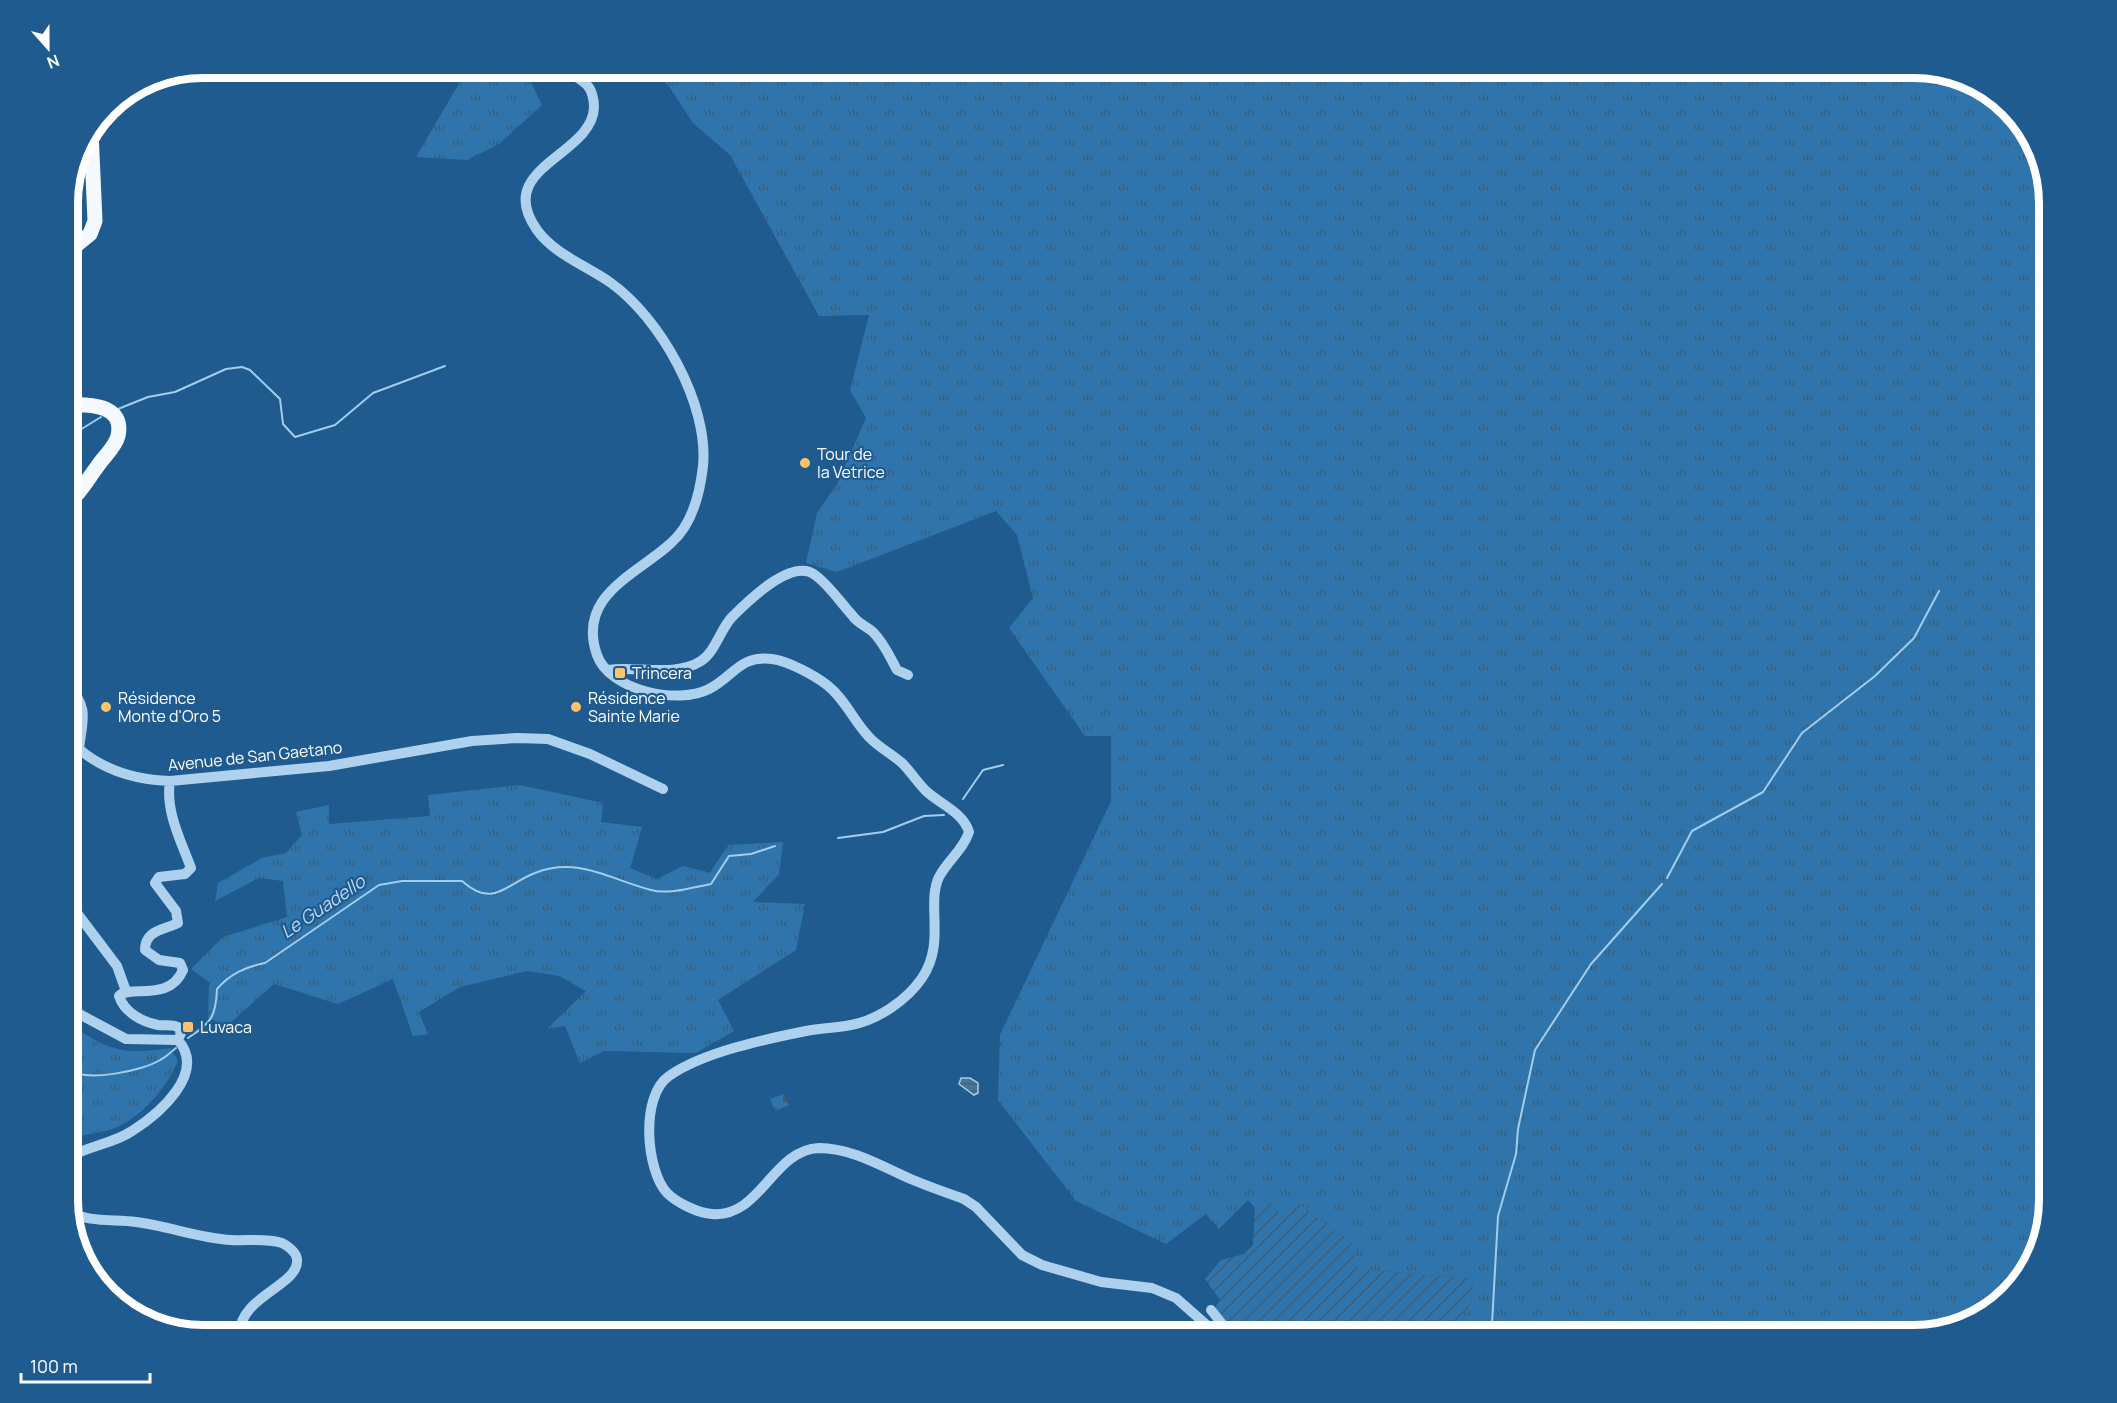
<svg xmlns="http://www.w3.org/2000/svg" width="2117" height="1403" viewBox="0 0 2117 1403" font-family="Manrope,sans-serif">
  <defs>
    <pattern id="grass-tufts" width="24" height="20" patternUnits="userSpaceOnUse" patternTransform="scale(1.5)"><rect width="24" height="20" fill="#2f74aa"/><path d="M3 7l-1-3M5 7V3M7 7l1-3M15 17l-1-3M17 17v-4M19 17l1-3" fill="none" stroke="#3f5e76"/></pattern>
    <pattern id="cemetery-stones" width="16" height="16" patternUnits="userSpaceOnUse" patternTransform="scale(1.5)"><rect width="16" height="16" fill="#2f74aa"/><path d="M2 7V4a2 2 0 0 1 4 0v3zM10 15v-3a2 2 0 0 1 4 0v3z" fill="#3f5e76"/></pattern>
    <pattern id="garden-furrows" width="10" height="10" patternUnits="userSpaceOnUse" patternTransform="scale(1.5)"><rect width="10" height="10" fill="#2f74aa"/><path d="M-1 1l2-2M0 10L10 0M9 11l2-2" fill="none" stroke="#3f5e76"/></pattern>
    <pattern id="water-rules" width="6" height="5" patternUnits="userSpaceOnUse" patternTransform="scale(1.5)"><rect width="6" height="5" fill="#4a7498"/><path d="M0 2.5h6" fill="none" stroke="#4b5e6e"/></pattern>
  </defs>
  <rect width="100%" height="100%" fill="#1f5b8f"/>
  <path fill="url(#grass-tufts)" d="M1914 67 1989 90 2032 135 2049 202V1201L2027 1275 1982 1318 1915 1335H1549L1537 1321 1493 1332 1454 1335 1471 1301 1473 1279 1357 1269 1284 1218 1266 1200 1255 1208 1248 1200 1219 1229 1206 1214 1166 1244 1076 1201 998 1100 1000 1035 1111 801V736H1085L1009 628 1033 598 1017 535 996 511 837 572 806 563 817 513 837 484 866 418 850 390 869 315 819 316 730 155 693 123 668 85 647 68Z
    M468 68H524L542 105 499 144 467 160 416 157Z
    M520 785 603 803 601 822 642 827 630 868 657 879 683 866 710 873 728 845 783 842 779 874 753 902 805 904 796 950 718 1000 734 1031 696 1053 604 1051 580 1063 565 1026 547 1029 586 991 559 976 527 971 460 987 419 1012 428 1034 413 1036 393 979 338 1004 274 984 227 1026 208 1018 209 982 191 969 223 937 287 917 283 881 259 878 215 901 218 883 262 858 286 853 302 835 296 812 329 805V824L430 816 428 795Z
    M68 1023C110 1051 120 1055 170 1048L178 1061C167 1086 147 1111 123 1124 109 1133 85 1134 68 1138Z
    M152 1308 155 1321 132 1314Z"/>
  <path fill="url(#cemetery-stones)" d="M784 1094 789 1105 775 1111 770 1099Z"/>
  <path fill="url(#garden-furrows)" d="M1266 1200 1283 1217 1297 1202 1352 1244 1357 1269 1473 1279 1471 1301 1454 1335H1238L1215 1308 1220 1300 1205 1279 1221 1260 1244 1254 1253 1245 1255 1208Z"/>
  <path fill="url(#water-rules)" stroke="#a1cdee" stroke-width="1.5" d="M961 1078H970L978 1083V1093L974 1095 959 1084Z"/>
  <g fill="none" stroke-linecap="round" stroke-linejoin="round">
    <path stroke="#a1cdee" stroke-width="2" d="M118 409 148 397 175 392 226 369 242 367 250 370 280 399 283 424 295 437 335 425 373 393 445 366
      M68 441 75 433 101 417
      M963 799 983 770 1003 765
      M838 838 883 832 924 816 944 815
      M1667 878 1692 831 1763 792 1802 733 1875 676 1914 638 1939 591
      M188 1038C211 1023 216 1017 217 989 230 974 245 967 265 963L379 885 402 881H462C493 909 506 884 535 873 578 856 611 880 651 890 668 895 694 887 711 884L729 856 751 854 775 846
      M68 1069C84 1083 143 1071 160 1060 166 1057 171 1052 176 1048
      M1488 1335 1492 1324 1498 1216 1516 1154 1518 1129 1535 1050 1591 964 1662 884"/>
    <path stroke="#aed1ed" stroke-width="10" d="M561 67C569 73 580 78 587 85 592 90 594 100 594 107 593 156 492 167 537 230 554 254 587 266 611 283 660 318 709 404 703 466 700 493 692 525 671 543 638 574 576 595 597 655 610 691 678 705 709 689 734 676 740 655 772 659 788 661 814 675 827 685 845 699 853 720 869 737 878 747 892 754 902 763 911 772 917 782 926 791 940 804 963 812 969 832 963 850 948 860 939 877 926 904 946 943 922 978 907 1000 878 1020 851 1025 837 1028 821 1028 806 1031 766 1039 703 1052 669 1076 640 1096 646 1170 667 1193 677 1203 698 1213 712 1214 761 1218 772 1150 819 1148 852 1148 883 1167 913 1180 930 1187 947 1193 964 1199L976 1207 1022 1255 1042 1265 1101 1282 1152 1288 1176 1298 1218 1335
      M607 670C636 665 674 678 701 661 715 652 720 630 732 617 748 601 792 557 815 575 829 585 840 602 852 615 857 623 866 626 873 632 884 643 890 657 897 670L908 675
      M68 686C90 708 82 721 79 749 104 770 136 780 170 781L329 766 472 741 517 738 548 739 590 754 663 789
      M170 781C165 811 181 841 191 868L185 874 159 877 155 883 176 911 178 923C164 930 145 930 145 950L159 960 180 963 183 970C169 1003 129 984 119 996 124 1012 142 1022 158 1025 165 1026 171 1024 178 1027L181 1033 178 1040
      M68 901 117 966 126 991
      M68 1008 126 1039 178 1040C207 1073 159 1114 132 1131 113 1144 87 1146 68 1158
      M68 1211C88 1223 114 1219 136 1222 168 1226 199 1238 231 1240 247 1241 266 1238 282 1243 288 1246 296 1252 297 1259 300 1286 240 1295 239 1335
      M1211 1310 1231 1335"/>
    <path stroke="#f4f9ff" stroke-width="15" d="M68 252 90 234 95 221 91 131
      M68 405C88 404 125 404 118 436 115 448 103 457 97 467 87 480 80 494 68 503"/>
  </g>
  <g fill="#fbc36d" stroke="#1f5b8f" stroke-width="2">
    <circle cx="805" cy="463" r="6"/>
    <rect x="614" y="667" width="12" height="12" rx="3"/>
    <circle cx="106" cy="707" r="6"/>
    <circle cx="576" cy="707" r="6"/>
    <rect x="182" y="1021" width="12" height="12" rx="3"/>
  </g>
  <g text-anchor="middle" stroke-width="4.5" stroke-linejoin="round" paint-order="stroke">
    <g font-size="16" fill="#fff" stroke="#1f5b8f" text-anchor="start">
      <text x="817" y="460">Tour de<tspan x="817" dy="18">la Vetrice</tspan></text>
      <text x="632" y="679">Trincera</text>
      <text x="118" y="704">Résidence<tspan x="118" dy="18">Monte d'Oro 5</tspan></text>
      <text x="588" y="704">Résidence<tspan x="588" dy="18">Sainte Marie</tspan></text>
      <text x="200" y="1033">Luvaca</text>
    </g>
    <g font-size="16" fill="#fff" stroke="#1f5b8f">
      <text transform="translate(255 756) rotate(-6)" y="6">Avenue de San Gaetano</text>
    </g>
    <g font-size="18" font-style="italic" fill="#badaf4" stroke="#1f5b8f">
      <text transform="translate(323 907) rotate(-34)" y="6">Le Guadello</text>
    </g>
  </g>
  <path d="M0 0H2117V1403H0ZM203 78H1914A125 125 0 0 1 2039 203V1200A125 125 0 0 1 1914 1325H203A125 125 0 0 1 78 1200V203A125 125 0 0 1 203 78Z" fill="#1f5b8f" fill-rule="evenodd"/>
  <path fill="none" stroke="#fff" stroke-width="8" d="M203 78H1914A125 125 0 0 1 2039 203V1200A125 125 0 0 1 1914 1325H203A125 125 0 0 1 78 1200V203A125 125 0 0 1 203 78Z"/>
  <g transform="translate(48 48) rotate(159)" stroke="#1f5b8f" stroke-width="4.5" paint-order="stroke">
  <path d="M0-4.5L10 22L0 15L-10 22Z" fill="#ffffff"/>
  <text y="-9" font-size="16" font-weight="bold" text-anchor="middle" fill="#ffffff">N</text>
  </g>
  <path d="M21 1373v9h129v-9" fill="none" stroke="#ffffff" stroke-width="3"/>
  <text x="30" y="1373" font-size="18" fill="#ffffff" stroke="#1f5b8f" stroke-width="4.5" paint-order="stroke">100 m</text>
</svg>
